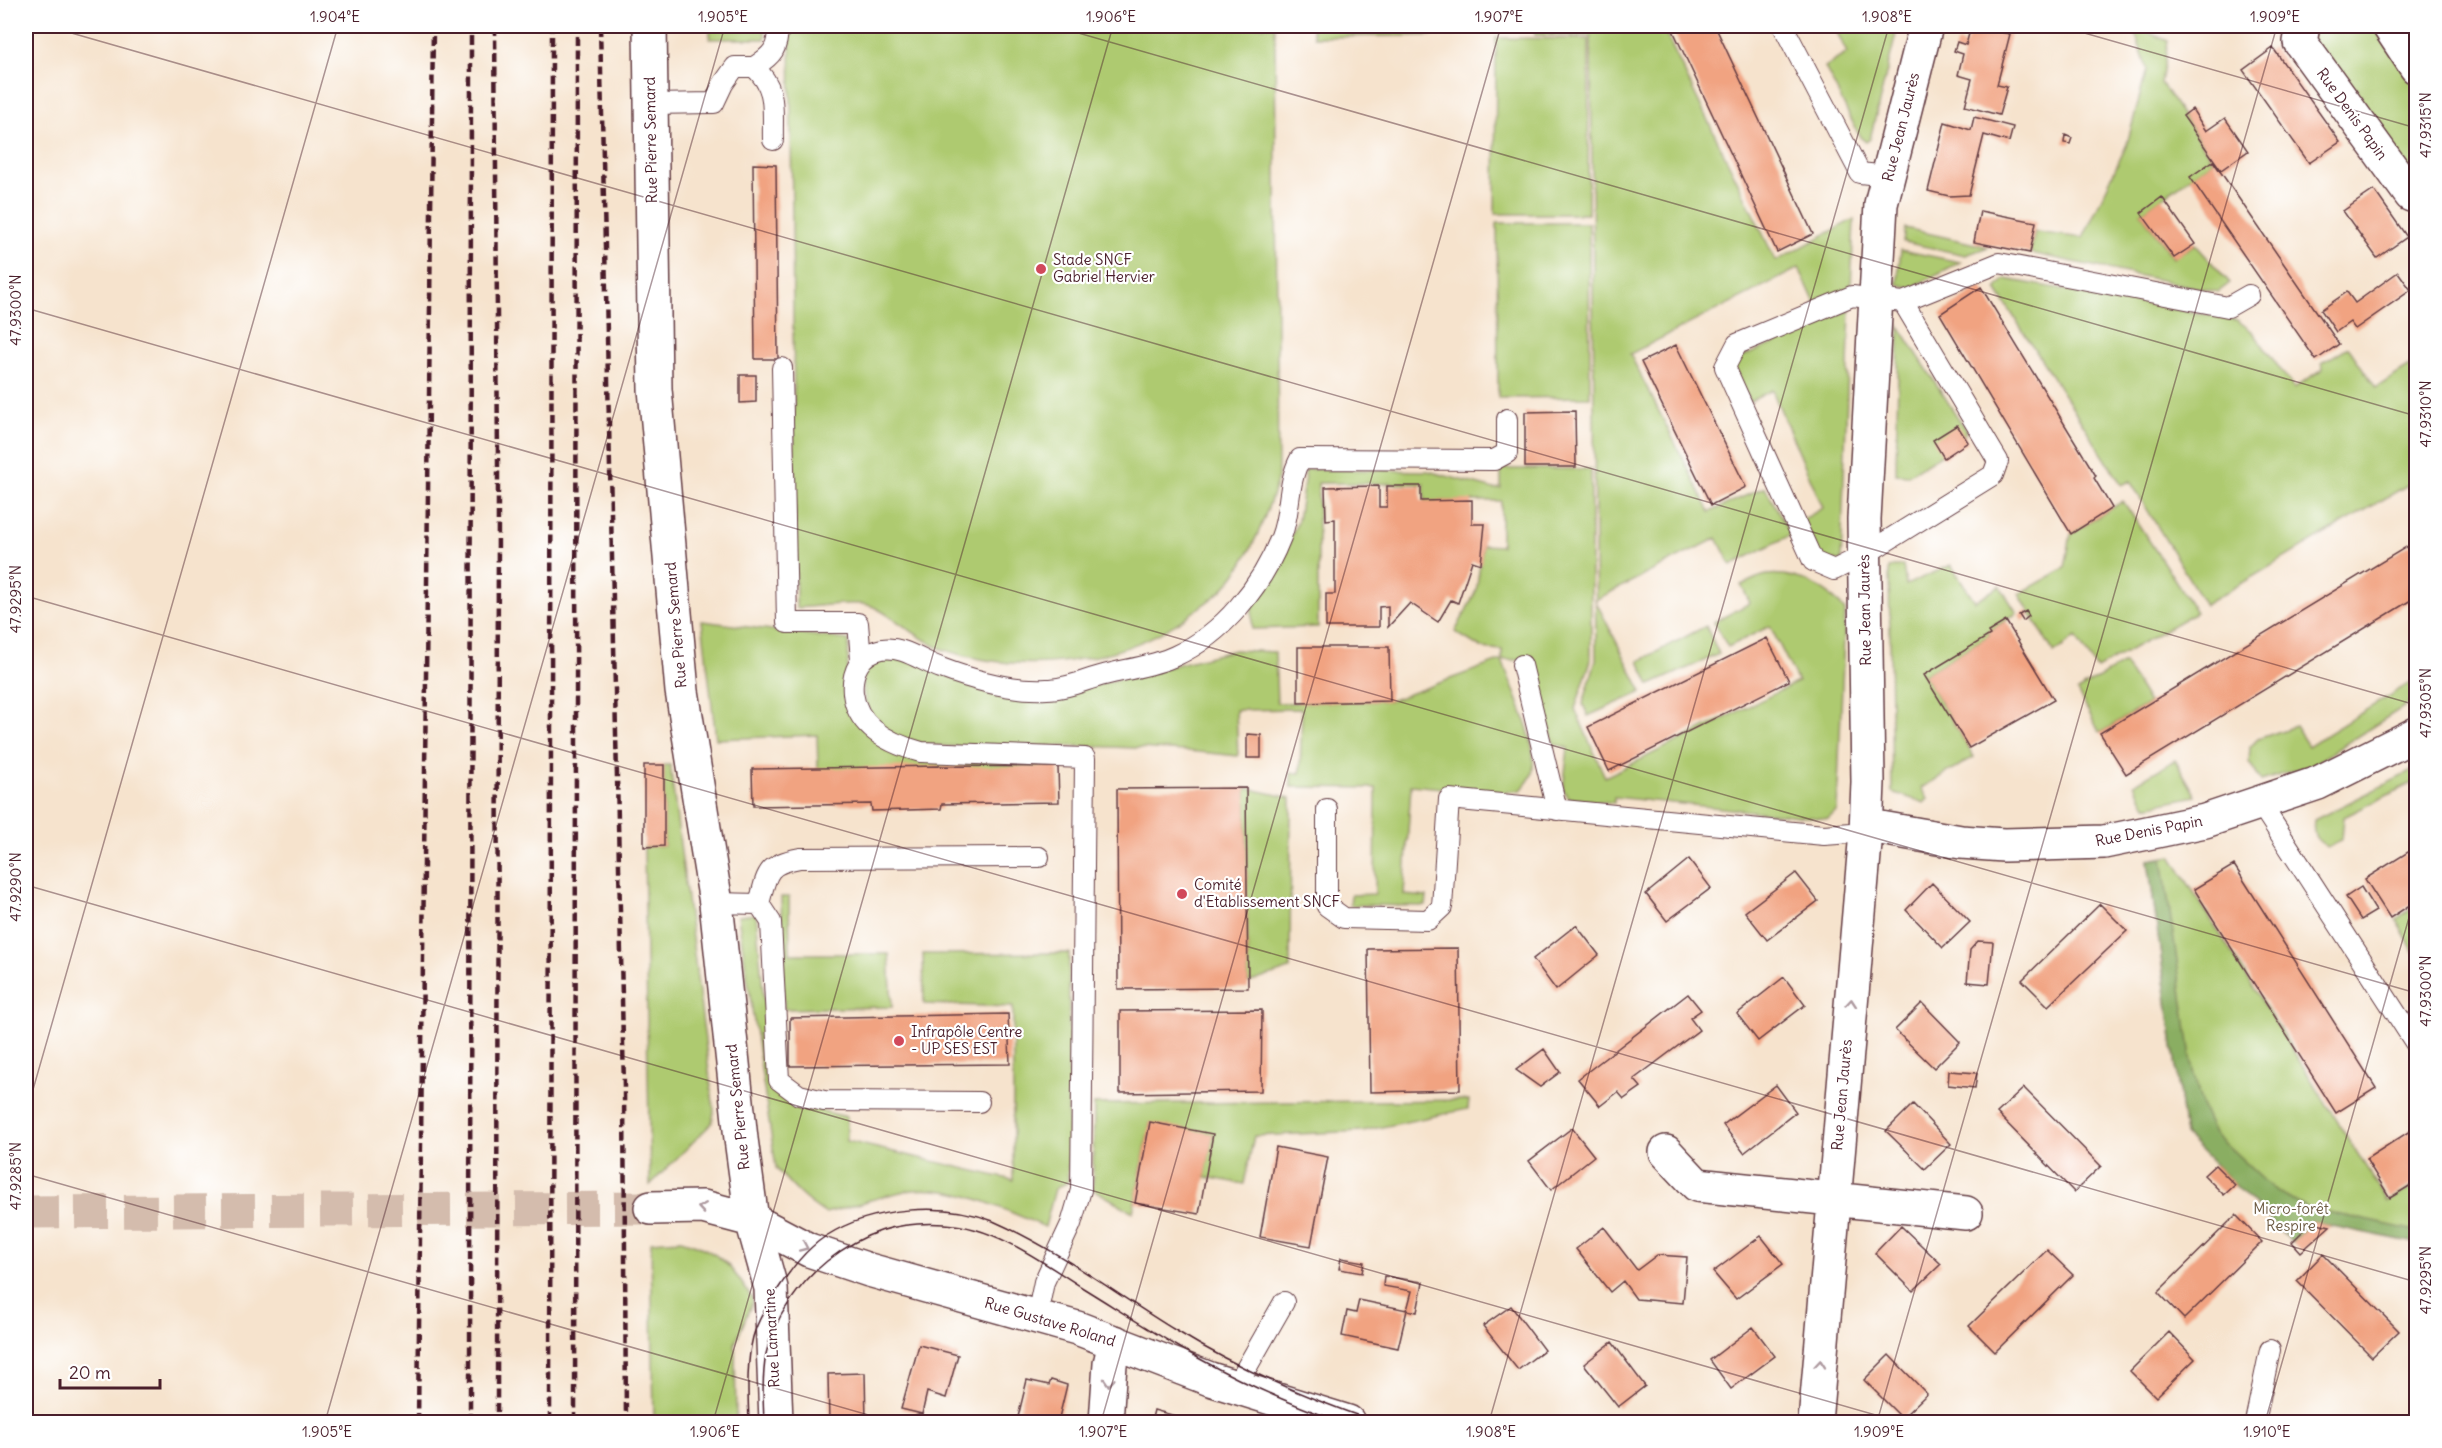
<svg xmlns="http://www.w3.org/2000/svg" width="2442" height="1448" viewBox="0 0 2442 1448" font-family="Delius,sans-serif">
  <rect width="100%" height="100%" fill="#fff"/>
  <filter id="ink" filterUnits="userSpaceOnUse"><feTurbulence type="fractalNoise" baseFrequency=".0167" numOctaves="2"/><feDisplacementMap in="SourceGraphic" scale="12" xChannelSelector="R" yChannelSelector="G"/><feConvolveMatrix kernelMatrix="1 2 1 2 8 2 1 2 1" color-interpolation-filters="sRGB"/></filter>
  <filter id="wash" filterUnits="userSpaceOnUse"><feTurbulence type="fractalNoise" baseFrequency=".008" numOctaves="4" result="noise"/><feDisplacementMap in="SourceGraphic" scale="24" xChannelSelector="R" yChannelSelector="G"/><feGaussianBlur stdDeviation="1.35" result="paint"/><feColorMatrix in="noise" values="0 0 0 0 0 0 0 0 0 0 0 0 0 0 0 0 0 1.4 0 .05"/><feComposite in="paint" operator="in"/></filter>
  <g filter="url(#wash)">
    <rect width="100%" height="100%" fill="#f6e3cd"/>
    <path fill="#aeca70" stroke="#7c744e" stroke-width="1.5" d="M710 26H765V39H710Z
      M790 26H1275L1278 478C1266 516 1252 556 1225 587 1218 595 1208 601 1200 607 1130 663 1027 678 942 649 921 642 884 608 868 605 849 601 817 607 796 608Z
      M1311 26H1456V35L1314 37Z
      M1535 26H1662L1776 261 1854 219 1851 288 1815 303 1799 268 1630 354 1710 512 1765 487 1791 535 1731 565 1717 538 1595 600 1642 692 1588 716 1583 704 1596 660 1591 36 1535 35Z
      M1834 26H1898L1870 139 1866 142 1860 137 1825 67 1847 53Z
      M2133 26 2168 41 2161 83 2213 161 2141 213 2173 258 2195 244 2230 283 2218 292 2030 253 2035 232 2083 238 2127 144 2147 69Z
      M2312 26H2379L2416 81V184L2308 39Z
      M1496 38 1589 39 1588 214H1495Z
      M1497 223H1589L1590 397 1498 398Z
      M1905 228 1988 247 1966 255 1903 242Z
      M1901 250 1960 262 1911 288 1897 284Z
      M2005 279 2237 320 2253 332 2294 388 2323 369 2322 363 2348 347 2376 388 2416 362V480L2205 605 2130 481 2122 485 1996 289Z
      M1850 310 1841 562 1821 557 1802 520 1823 508 1772 390 1749 402 1732 361 1805 331 1804 327Z
      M1899 326 1966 430 1962 442 1908 475 1896 474Z
      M1306 469 1428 471 1494 489 1501 488V469H1591V660L1575 709 1605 777 1798 682 1770 626 1728 647 1714 622 1750 603 1741 585C1749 582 1759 576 1767 575 1796 572 1829 588 1845 611L1837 810 1828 819 1614 797V803L1569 798 1563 789 1568 748 1554 744 1530 660H1502C1512 689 1540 743 1532 774 1530 780 1525 785 1521 790L1497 793 1411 785 1404 895 1427 897 1426 906 1350 905 1351 895 1375 894 1376 788 1291 787V773H1300L1302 709 1236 710 1238 756C1176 749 1112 746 1050 746 1005 745 934 753 895 736 865 723 858 690 866 662L884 653 1048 697 1235 650 1275 652 1277 703 1390 701 1502 660V650L1481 648 1455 632 1476 591 1483 545 1501 546V501H1425L1424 484 1318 483V627L1252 629V604L1278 569 1298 520Z
      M2123 501 2196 612 2097 669 2076 637 2054 653 2019 594 2065 568 2071 534Z
      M1903 565 1906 585 1951 565 1975 601 2000 586 2017 613 1988 632 1990 635 1924 675 1974 757 1921 788 1928 799 1924 803 1892 792 1889 568Z
      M702 621 849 640 846 698 879 743 1058 767 818 769 817 735 716 739Z
      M1706 626 1719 654 1650 685 1639 661Z
      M2124 663 2149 703 2100 733 2077 691Z
      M2416 679V699L2314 764 2261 781 2249 762 2250 747 2258 739 2295 726 2308 746Z
      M2175 760 2196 796 2146 806 2134 784Z
      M664 765H670L714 1111 712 1123 650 1185 644 847 664 846Z
      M2416 769V781L2344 817 2342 839 2328 847C2315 840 2312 835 2314 820Z
      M1246 788 1291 798 1290 969 1248 983Z
      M2171 856 2388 1202 2416 1185V1243L2312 1222 2292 1242 2185 1135 2148 860Z
      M781 897H789L790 954H889L892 1007 784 1009Z
      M2416 906V956L2396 919Z
      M756 914 772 1089 798 1105 847 1117V1141L1013 1180V1007L924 1004 923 954 1069 953 1068 1182 1055 1189 1045 1227C1002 1209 955 1183 906 1191 879 1196 852 1207 825 1213 805 1201 791 1186 776 1168L738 916Z
      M1469 1100 1468 1109 1363 1131 1254 1136 1244 1184 1205 1177 1213 1134 1150 1123 1133 1212 1093 1189 1094 1104Z
      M681 1240C720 1251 732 1266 753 1300L735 1344 736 1422H654L651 1242Z"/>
    <path fill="#8aae62" stroke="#6a6646" stroke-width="1.5" d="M2162 858 2193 1071 2203 1110 2214 1134 2272 1188 2305 1207 2416 1231V1243L2312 1222 2292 1242 2185 1135 2148 860Z"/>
    <g id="blocks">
      <path fill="#f1a381" d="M1671 26H1715L1813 234 1777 252Z
        M1971 26 2010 34 1997 85 2007 87 1999 115 1965 106 1972 79 1958 75 1963 54 1954 51 1957 42 1966 45Z
        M2273 48 2340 142 2309 163 2243 70Z
        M2192 109 2206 131 2225 118 2248 151 2221 170 2183 116Z
        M1974 117 2013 127 2009 142 1984 135 1969 195 1949 196 1928 191 1945 122 1971 130Z
        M2065 135 2072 138 2070 144 2064 143Z
        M2213 161 2339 344 2316 360 2190 177Z
        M753 164 776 165 778 359H755Z
        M2374 190 2407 237 2377 258 2343 211Z
        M2162 197 2195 244 2174 258 2141 213Z
        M1980 211 2036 222 2030 253 1974 242Z
        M2398 272 2411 290 2355 329 2350 322 2336 332 2321 310 2347 292 2355 303Z
        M1981 287 2096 476 2094 478 2112 508 2071 534 1940 314Z
        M1676 345 1746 487 1711 505 1641 362Z
        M740 375H756V402L740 403Z
        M1575 411 1576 467H1525V412Z
        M1957 425 1968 442 1944 458 1933 440Z
        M1379 486V507H1387V486H1421V501L1472 500V524H1485L1481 564 1472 561 1458 603 1451 600 1438 622 1410 603 1388 627V606L1379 607V627H1326V594H1335V519L1326 520 1325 487Z
        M2416 541V597L2126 774 2100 733Z
        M2026 611 2029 616 2023 621 2019 615Z
        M2006 621 2054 700 1969 748 1924 675 1990 635 1988 632Z
        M1767 638 1789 681 1609 771 1588 727Z
        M1298 647H1389L1390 701 1298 703Z
        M1247 734 1261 735V758H1247Z
        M644 765H664V846L644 847Z
        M940 766 1058 767 1059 802 942 804 941 809 872 811 871 804 753 806 752 769Z
        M1246 788 1248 988 1118 989 1117 789Z
        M2416 847V901L2390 918 2365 879Z
        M1689 859 1711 888 1667 921 1646 894Z
        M2234 865 2376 1088 2336 1113 2194 889Z
        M1796 873 1818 901 1767 940 1745 912Z
        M1932 883 1970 922 1943 948 1906 910Z
        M2361 887 2376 911 2361 920 2346 897Z
        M2100 904 2127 931 2048 1006 2022 980Z
        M1576 925 1599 955 1556 990 1533 959Z
        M1978 941 1993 942 1989 984 1967 982 1970 950Z
        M1458 948 1460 1090 1370 1092 1368 949Z
        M1784 977 1805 1005 1758 1041 1737 1014Z
        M1688 994 1701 1010 1690 1018 1699 1030 1634 1079 1641 1087 1624 1099 1618 1092 1600 1106 1578 1079Z
        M1922 1003 1960 1042 1934 1068 1895 1030Z
        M1262 1010 1261 1091 1120 1093V1011Z
        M1008 1014 1010 1064 790 1066V1018Z
        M1544 1049 1560 1072 1540 1087 1516 1070Z
        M1949 1071 1977 1073 1975 1088 1948 1085Z
        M1776 1085 1796 1112 1744 1153 1723 1125Z
        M2024 1088 2101 1166 2074 1192 1997 1113Z
        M1913 1104 1951 1144 1925 1169 1886 1131Z
        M1150 1122 1213 1134 1199 1214 1135 1203Z
        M2416 1127V1182L2390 1198 2366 1159Z
        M1572 1128 1594 1156 1551 1190 1529 1161Z
        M1276 1147 1328 1157 1311 1246 1260 1237Z
        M2215 1165 2235 1185 2224 1195 2204 1175Z
        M2236 1215 2262 1242 2184 1319 2158 1292Z
        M2312 1222 2330 1226 2301 1252 2292 1242Z
        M1901 1226 1941 1264 1913 1291 1875 1253Z
        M1604 1227 1637 1270 1657 1255 1687 1257 1683 1303 1636 1299 1623 1281 1610 1292 1576 1249Z
        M1761 1236 1783 1264 1736 1299 1713 1272Z
        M2047 1250 2073 1275 1995 1352 1969 1326Z
        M2323 1254 2399 1331 2372 1357 2297 1281Z
        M1341 1258 1364 1262 1362 1273 1339 1269Z
        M1384 1276 1423 1282 1417 1312 1407 1310 1412 1291 1383 1286Z
        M1359 1300 1407 1310 1398 1348 1342 1336 1347 1311 1356 1313Z
        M1511 1306 1544 1350 1518 1370 1483 1326Z
        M1753 1327 1775 1356 1731 1389 1710 1360Z
        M2169 1332 2195 1359 2156 1397 2130 1371Z
        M1612 1342 1645 1386 1618 1407 1584 1364Z
        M919 1345 958 1355 946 1398 927 1392 922 1414 901 1409Z
        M1889 1355 1927 1394 1902 1418 1864 1380Z
        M865 1373 866 1422H829L828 1374Z
        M1027 1380 1049 1385 1051 1380 1067 1385 1058 1422H1027L1028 1420 1018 1417Z
        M1154 1410 1197 1422H1151Z"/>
    </g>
  </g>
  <g filter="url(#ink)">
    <use href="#blocks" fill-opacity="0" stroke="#643c43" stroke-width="1.5"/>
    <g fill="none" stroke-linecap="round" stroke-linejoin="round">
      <path stroke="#d4bcad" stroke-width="33" stroke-dasharray="33 16" stroke-linecap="butt" d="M26 1212 651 1208"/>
      <g stroke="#643c43" stroke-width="22">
        <path id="lane" d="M1783 26 1860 173 1888 176
          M754 67C773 55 778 49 778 26
          M651 104 714 103 723 84 735 67H754C778 89 772 109 773 140
          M1852 296 1903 302 1998 461 1993 475 1864 555 1834 570 1813 561 1725 367 1737 344Z
          M1903 302 1999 263 2228 307 2249 295
          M782 368 787 623H858L861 660
          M1522 665 1557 810
          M2260 803 2416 1044
          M1327 809V906L1344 918 1428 920 1442 907 1449 799 1824 835 1866 832
          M716 903 759 904
          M979 1102 824 1101 799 1095 779 1080 771 922 759 904C767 873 766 864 800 858L1039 857
          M1037 1316 1044 1282 1071 1224 1081 1190 1085 758 921 752C891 744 857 728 853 693 851 673 860 653 882 649 902 645 923 662 941 668 973 680 1013 691 1047 689 1066 689 1087 679 1104 675 1127 669 1154 666 1175 656 1223 634 1262 586 1281 537 1291 512 1287 483 1300 459L1494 460 1507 453V419
          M1235 1388 1284 1302
          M2255 1422 2270 1350"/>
      </g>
      <g stroke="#643c43" stroke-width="36">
        <path id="street" d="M650 26 655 389 682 691 716 903 741 1139 752 1220 771 1288 776 1422
          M2303 26 2300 42 2411 195 2416 196
          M2389 26 2416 67
          M1866 832 1881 828 1961 842 2004 845 2104 842 2205 821 2318 783 2416 734
          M1666 1152 1697 1185 1966 1213
          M651 1208 703 1207 752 1220 809 1250 869 1270 1077 1328 1210 1379 1348 1422
          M1106 1422 1110 1364 1115 1342
          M1815 1422 1866 832 1868 782 1864 519 1881 204 1926 26"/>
      </g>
      <use href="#lane" stroke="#fff" stroke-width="20"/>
      <use href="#street" stroke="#fff" stroke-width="33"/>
      <path stroke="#4a1f2b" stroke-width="1.5" d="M749 1422C748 1394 746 1365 753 1337 758 1319 768 1304 778 1289 792 1268 805 1250 826 1236 871 1207 944 1201 993 1221 1057 1249 1116 1294 1175 1330 1238 1369 1307 1398 1376 1422
        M764 1422C763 1400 762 1377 766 1354 773 1319 800 1283 827 1261 864 1232 897 1221 945 1224 996 1227 1042 1262 1083 1288 1122 1312 1160 1337 1200 1359 1245 1384 1293 1405 1341 1422"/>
      <path stroke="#4a1f2b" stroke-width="4.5" stroke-dasharray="9 4.5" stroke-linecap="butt" d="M495 26 498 463 497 1422
        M600 26 624 1087 626 1422
        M418 1422 433 26
        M470 1422 471 26
        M550 1422 552 26
        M575 1422 577 26"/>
    </g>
    <defs><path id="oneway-chevron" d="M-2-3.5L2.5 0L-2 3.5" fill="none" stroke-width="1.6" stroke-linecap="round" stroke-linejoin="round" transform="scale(1.5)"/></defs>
    <g stroke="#ae9aa0">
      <use href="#oneway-chevron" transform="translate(1851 1003) rotate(-85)"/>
      <use href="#oneway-chevron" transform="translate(702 1208) rotate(-171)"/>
      <use href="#oneway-chevron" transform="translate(804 1247) rotate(24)"/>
      <use href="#oneway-chevron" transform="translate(1820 1364) rotate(-85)"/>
      <use href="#oneway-chevron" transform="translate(1109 1382) rotate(93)"/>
    </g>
  </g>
  <path fill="none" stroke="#4a1f2b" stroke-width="1.5" stroke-opacity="0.45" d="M47 26 2416 705M1054 26 2416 416M2060 26 2416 128M26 308 2416 993M26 596 2416 1282M26 885 1900 1422M26 1114 338 26M26 1174 893 1422M325 1422 725 26M713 1422 1113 26M1101 1422 1501 26M1489 1422 1889 26M1877 1422 2277 26M2265 1422 2416 893"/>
  <g fill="#d1495b" stroke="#fff" stroke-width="2">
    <circle cx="1041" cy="269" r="6"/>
    <circle cx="1182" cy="894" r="6"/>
    <circle cx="899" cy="1041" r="6"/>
  </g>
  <g text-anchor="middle" stroke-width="4.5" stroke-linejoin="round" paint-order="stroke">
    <g font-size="15" fill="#4a1f2b" stroke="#fff">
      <text transform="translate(2352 114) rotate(54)" y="5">Rue Denis Papin</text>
      <text transform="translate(1901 127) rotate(-76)" y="5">Rue Jean Jaurès</text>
      <text transform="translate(651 140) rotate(-91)" y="5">Rue Pierre Semard</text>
      <text transform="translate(1865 610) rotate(-91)" y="5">Rue Jean Jaurès</text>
      <text transform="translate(676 625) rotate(-95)" y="5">Rue Pierre Semard</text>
      <text transform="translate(2149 831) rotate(-11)" y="5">Rue Denis Papin</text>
      <text transform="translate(1842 1095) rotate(-85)" y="5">Rue Jean Jaurès</text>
      <text transform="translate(738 1107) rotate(-96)" y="5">Rue Pierre Semard</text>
      <text transform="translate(1050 1322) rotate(17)" y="5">Rue Gustave Roland</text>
      <text transform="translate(772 1338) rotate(-93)" y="5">Rue Lamartine</text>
    </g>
    <g font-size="15" fill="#4a1f2b" stroke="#fff" text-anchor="start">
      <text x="1053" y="265">Stade SNCF<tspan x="1053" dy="17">Gabriel Hervier</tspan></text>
      <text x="1194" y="890">Comité<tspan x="1194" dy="17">d'Etablissement SNCF</tspan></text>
      <text x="911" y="1037">Infrapôle Centre<tspan x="911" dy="17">- UP SES EST</tspan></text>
    </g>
    <g font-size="15" fill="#6d5b43" stroke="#fff">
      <text x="2291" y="1214">Micro-forêt<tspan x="2291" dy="17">Respire</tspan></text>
    </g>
  </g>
  <rect width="2442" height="1448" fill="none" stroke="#fff" stroke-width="66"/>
  <path d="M60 1379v9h100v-9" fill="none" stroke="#4a1f2b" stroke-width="3"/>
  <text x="69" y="1379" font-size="18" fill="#4a1f2b" stroke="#ffffff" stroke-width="4.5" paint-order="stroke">20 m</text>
  <rect x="33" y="33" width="2376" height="1382" fill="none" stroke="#4a1f2b" stroke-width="2"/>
  <g font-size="15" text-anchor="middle" fill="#4a1f2b">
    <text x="335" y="22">1.904°E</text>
    <text x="723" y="22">1.905°E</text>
    <text x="1111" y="22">1.906°E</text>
    <text x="1499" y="22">1.907°E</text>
    <text x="1887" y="22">1.908°E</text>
    <text x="2275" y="22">1.909°E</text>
    <text transform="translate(2426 125) rotate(-90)" y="5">47.9315°N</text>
    <text transform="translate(16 310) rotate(-90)" y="5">47.9300°N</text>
    <text transform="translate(2426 414) rotate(-90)" y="5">47.9310°N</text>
    <text transform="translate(16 599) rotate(-90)" y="5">47.9295°N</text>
    <text transform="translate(2426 703) rotate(-90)" y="5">47.9305°N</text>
    <text transform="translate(16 887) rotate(-90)" y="5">47.9290°N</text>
    <text transform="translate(2426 991) rotate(-90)" y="5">47.9300°N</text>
    <text transform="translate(16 1176) rotate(-90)" y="5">47.9285°N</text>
    <text transform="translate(2426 1280) rotate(-90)" y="5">47.9295°N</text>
    <text x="327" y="1437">1.905°E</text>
    <text x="715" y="1437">1.906°E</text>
    <text x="1103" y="1437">1.907°E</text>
    <text x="1491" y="1437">1.908°E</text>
    <text x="1879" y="1437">1.909°E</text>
    <text x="2267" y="1437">1.910°E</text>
  </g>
</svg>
